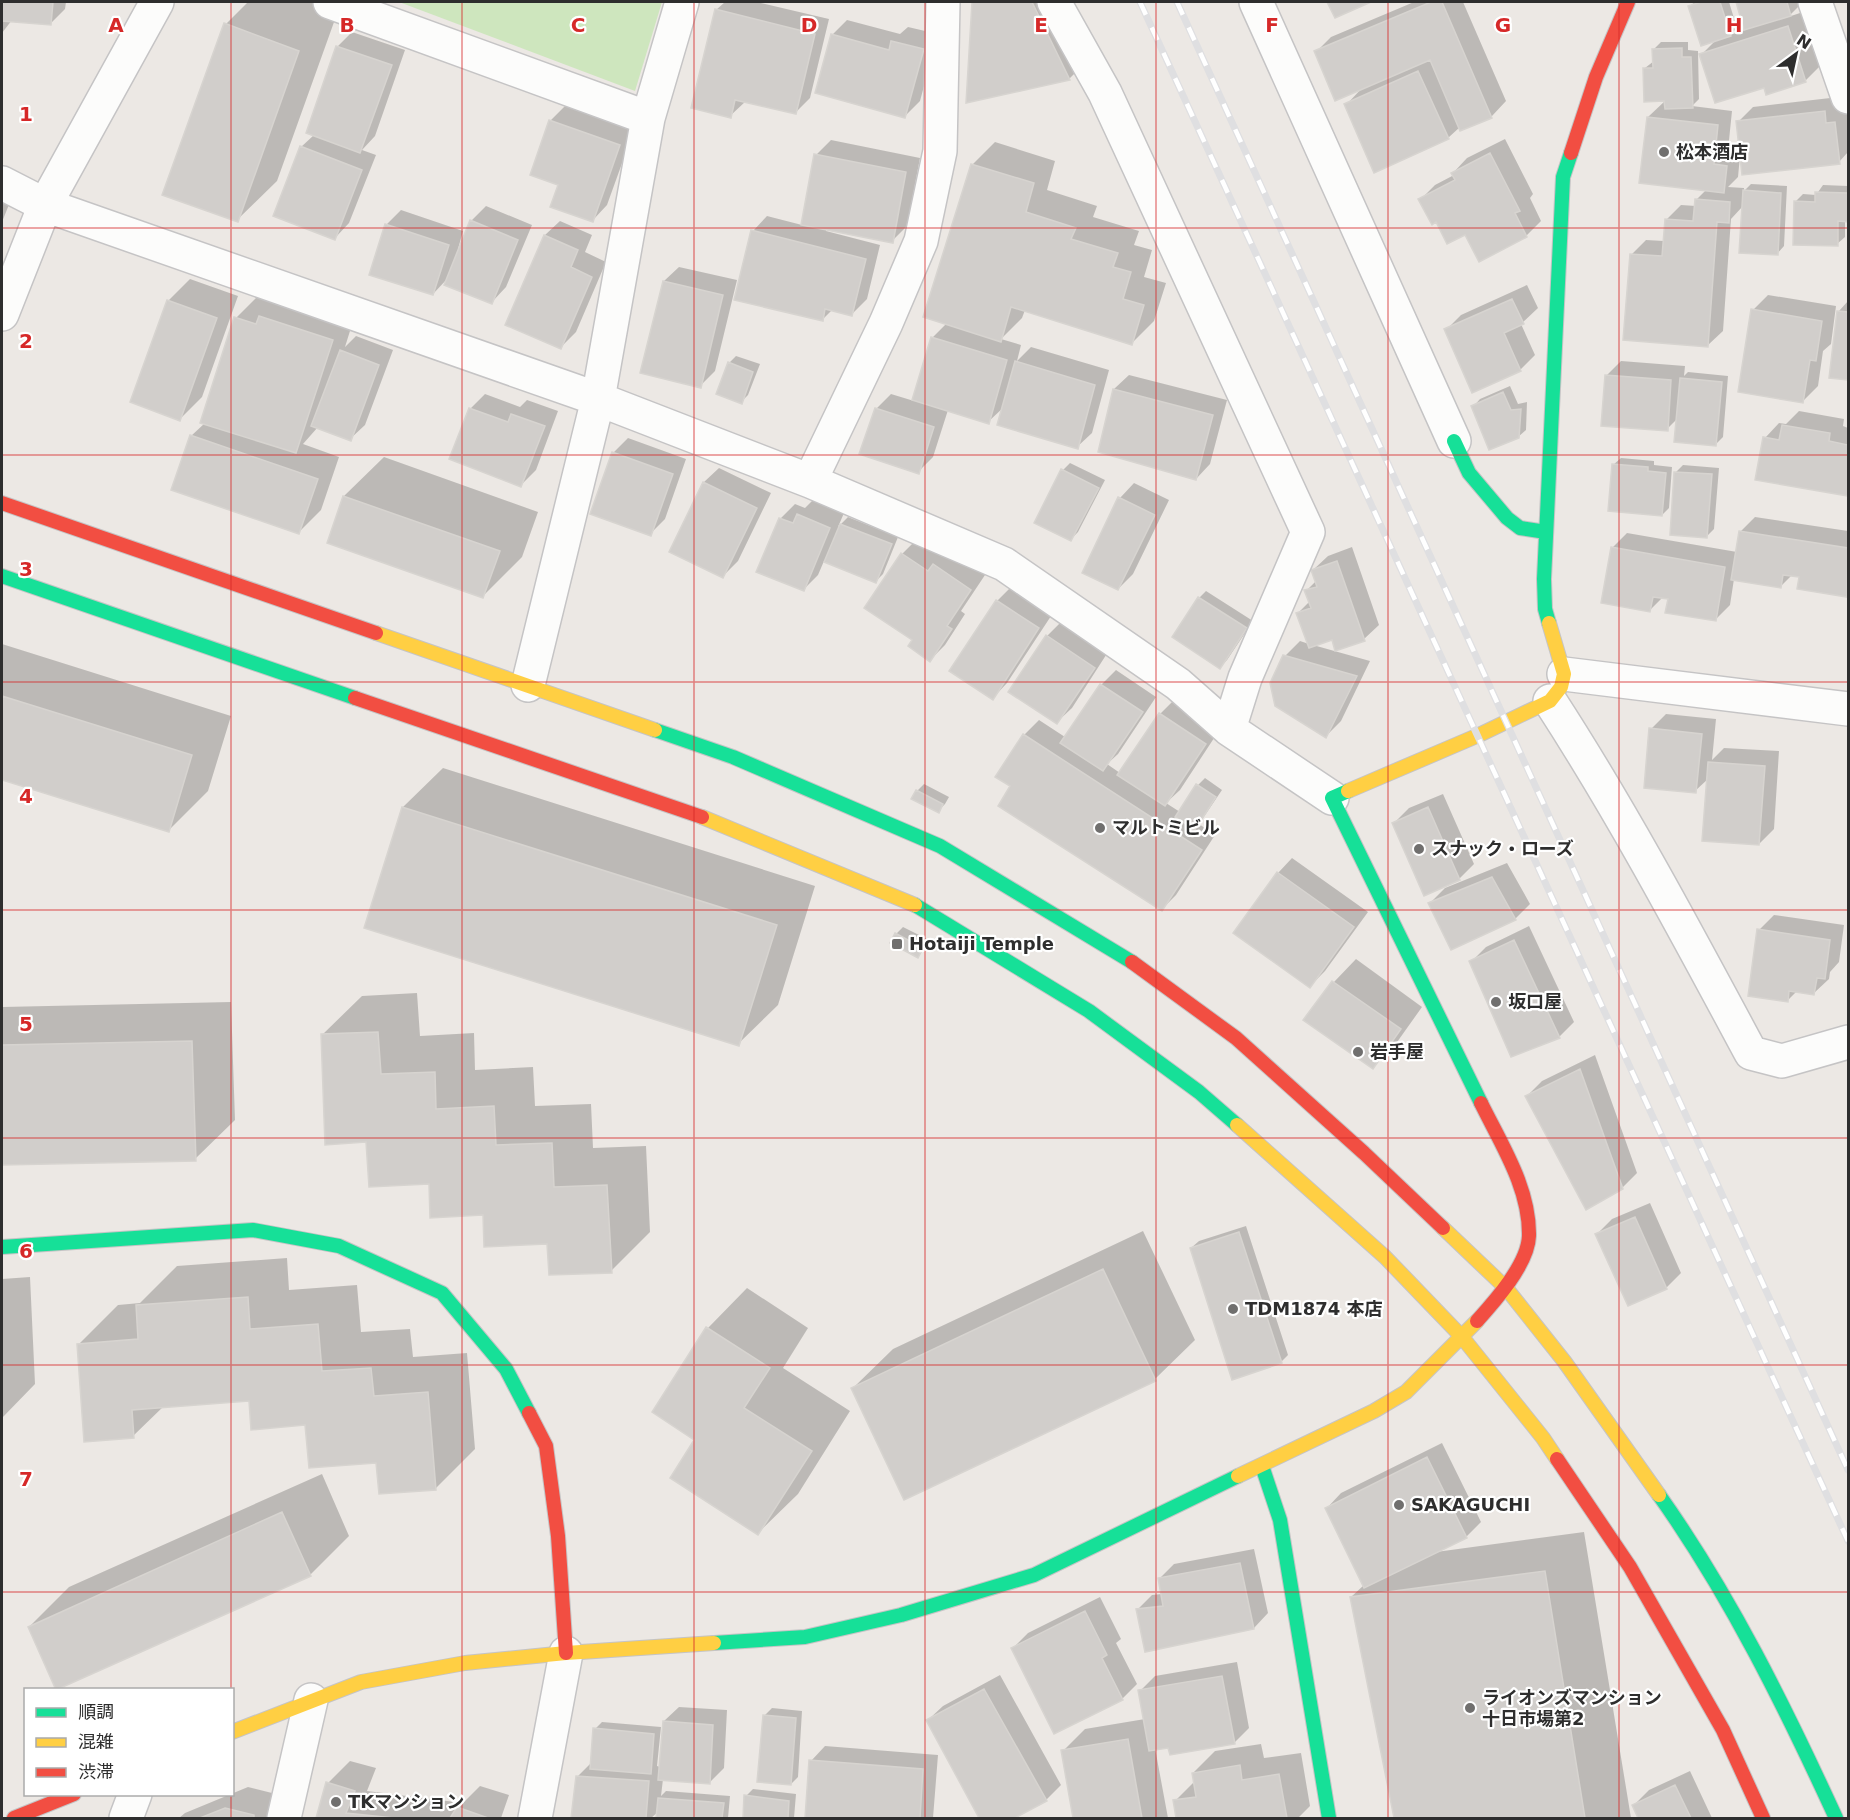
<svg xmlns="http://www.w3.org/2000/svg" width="1850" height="1820" viewBox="0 0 1850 1820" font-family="'DejaVu Sans','Noto Sans JP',sans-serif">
  <rect width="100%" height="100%" fill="#ece8e4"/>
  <path fill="#cee6be" d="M399 2H662L635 91Z"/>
  <path fill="#0003" d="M2 2H66L65 9 50 24 12 20 2 33Z
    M248 2H311L338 11 277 181 237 220 226 24Z
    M725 2H757L829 19 810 98 795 113 746 101 730 116 716 10Z
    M974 2H1053L1084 64 1069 79 968 101Z
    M1329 2H1368L1336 16Z
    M1414 2H1463L1506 101 1492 116 1461 129 1460 127 1448 138 1346 105 1363 87 1316 52 1331 37Z
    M1695 2H1729L1737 28 1730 35 1745 30 1737 2H1803L1788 17 1803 12 1820 66 1805 81 1765 86 1701 55 1716 40 1690 6Z
    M847 20 900 34 908 27 938 34 920 101 905 116 832 35Z
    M352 32 405 50 375 136 362 150 376 155 349 223 335 238 301 147 314 135 337 47Z
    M1661 42H1688V50L1698 51 1699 99 1692 106 1732 111 1728 150 1741 151 1738 122 1753 107 1839 97 1848 108V152L1839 162 1740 156 1738 177 1728 187 1744 188V191L1751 184 1787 186 1784 246 1777 254 1743 206 1731 219 1723 331 1708 345 1631 255 1646 240 1664 241 1666 220 1681 205 1696 206V200L1706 190 1648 117 1666 100 1645 68 1654 61V49Z
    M565 106 634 130 607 205 593 220 550 121Z
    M1505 139 1533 194 1530 198 1541 221 1526 236 1466 233 1436 220 1420 200 1435 185 1454 175 1453 173 1467 158Z
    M831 140 920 158 907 226 892 241 826 228V231L880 245 867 299 852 314 833 309 822 320 753 231 767 216 802 225 816 155Z
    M995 142 1055 161 1047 190 1097 206 1093 217 1139 231 1134 245 1152 250 1144 277 1166 283 1154 321 1132 343 1025 310 1022 318 1001 339 1021 345 1017 361 1031 347 1109 370 1092 433 1077 447 1004 407 988 422 948 410 933 457 918 472 876 409 891 394 914 401 932 338 947 323 972 165Z
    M2 169 20 177 2 222Z
    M1823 185 1848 186V220H1845V237L1837 244 1796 201 1803 194 1816 195Z
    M486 206 532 225 506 287 492 302 448 278 433 294 386 225 401 210 463 231 458 249 460 250 471 221Z
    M560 221 592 235 585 252 606 262 576 332 561 347 507 324 545 235Z
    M679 267 737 280 715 371 700 386 664 281Z
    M190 279 238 296 202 397 180 419 168 301Z
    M1527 285 1538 308 1521 324 1535 355 1520 370 1446 330 1461 315Z
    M1768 295 1836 306 1831 344 1823 351 1818 386 1803 401 1753 310Z
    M258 296 354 318 345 347 356 336 393 350 365 425 350 439 318 427 303 444 339 457 321 510 299 532 191 436 205 423 236 318Z
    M1848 301V379L1830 376 1839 311Z
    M736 356 760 364 748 395 741 402 729 363Z
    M1621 361 1685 366 1684 376 1688 372 1728 376 1723 437 1715 445 1678 418 1667 429 1606 376Z
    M1129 375 1227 400 1210 464 1196 479 1114 389Z
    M1510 386 1518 404 1527 402 1526 430 1518 437 1473 407 1480 399Z
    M485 394 520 407 527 400 558 411 536 470 521 485 470 409Z
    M1799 411 1844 419 1843 426 1848 428V495L1757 478 1765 438 1779 423 1786 424Z
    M628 438 686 459 665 519 650 534 613 453Z
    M384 457 538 512 522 557 483 596 329 542 344 496Z
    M1621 458 1654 461V465L1672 467 1669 508 1662 515 1613 465Z
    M1070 463 1105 480 1078 532 1071 539 1063 470Z
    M1683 465 1719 468 1714 529 1707 536 1676 472Z
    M719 468 771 493 738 561 723 576 671 551 704 482Z
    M1134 483 1169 500 1133 574 1118 589 1120 498Z
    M813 500 844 513 838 527 848 517 898 537 883 574 876 581 824 561 818 575 803 590 780 519 795 504 805 508Z
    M1755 517 1848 531V594L1847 595 1800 576 1792 575 1781 586 1734 579 1730 605 1715 620 1663 597 1650 610 1612 548 1627 533 1737 552 1740 532Z
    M917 539 943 557 949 551 985 575 961 611 965 614 945 645 930 660 914 639 866 607 902 554Z
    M1352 547 1379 625 1364 639 1332 638 1313 645 1370 661 1341 721 1326 736 1285 656 1300 641 1309 644 1298 613 1310 601 1306 591 1316 581 1313 570 1328 556Z
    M1012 586 1053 613 1007 683 993 698 951 671 997 601Z
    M1206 591 1253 621 1227 660 1220 667 1174 637 1199 598Z
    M1062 621 1108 652 1072 708 1057 722 1047 636Z
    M2 644 231 716 208 791 169 830 2 778Z
    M1116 670 1156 697 1118 754 1107 764 1120 773 1160 714 1175 699 1220 729 1180 790 1166 803 1180 812 1198 785 1205 778 1222 790 1199 824 1215 835 1176 895 1162 909 1012 786 1024 735 1039 720 1065 737 1101 685Z
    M1666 714 1716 719 1712 760 1724 748 1779 751 1774 829 1759 844 1708 779 1695 791 1651 729Z
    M443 768 815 886 778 1005 738 1044 403 807Z
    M924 784 949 797 945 804 938 811 917 791Z
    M1443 794 1474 864 1459 879 1394 823 1409 808Z
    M1292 858 1368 912 1325 971 1310 986 1278 873Z
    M1507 863 1530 904 1515 919 1430 903 1445 888Z
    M1774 915 1844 925 1839 962 1830 972 1829 979 1814 993 1797 991 1787 1001 1759 930Z
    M1529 926 1574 1022 1559 1037 1471 962 1486 947Z
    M903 927 929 940 925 949 918 956 896 934Z
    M1356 959 1422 1007 1395 1045 1373 1067 1306 1020 1334 982Z
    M417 993 420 1036 474 1033 475 1070 533 1067 535 1106 591 1104 593 1148 646 1146 650 1232 611 1271 484 1214 430 1182 368 1141 322 1035 362 996Z
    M231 1002 235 1120 195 1159 2 1164V1007Z
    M1595 1055 1637 1173 1622 1188 1527 1096 1542 1081Z
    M1650 1203 1681 1273 1666 1288 1597 1234 1612 1219Z
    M1246 1226 1288 1355 1281 1362 1191 1248 1199 1241Z
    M1143 1231 1195 1340 1155 1379 853 1388 893 1349Z
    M287 1258 289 1290 357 1285 361 1332 410 1329 413 1357 467 1353 475 1449 435 1489 377 1462 307 1423 250 1400 164 1406 133 1436 78 1345 118 1305 140 1303 177 1266Z
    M30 1277 35 1384 2 1418V1279Z
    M747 1288 808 1328 783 1368 850 1411 798 1494 758 1533 696 1439 654 1412 708 1328Z
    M1442 1443 1481 1522 1466 1537 1436 1552 1584 1532 1631 1818H1396L1351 1597 1364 1585 1327 1508 1341 1493Z
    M322 1474 349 1536 310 1575 29 1627 69 1587Z
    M1254 1549 1268 1613 1254 1628 1137 1610 1152 1595 1162 1594 1159 1579 1174 1564Z
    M1100 1597 1121 1639 1116 1643 1137 1684 1122 1699 1013 1648 1028 1633Z
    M1237 1662 1249 1728 1234 1743 1155 1748 1168 1818H1075L1063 1751 1085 1729 1145 1719 1140 1691 1155 1676Z
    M1000 1675 1061 1785 1046 1800 1012 1818H981L928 1720 943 1706Z
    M679 1707 727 1710 724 1768 709 1783 663 1779 661 1796 666 1791 730 1796 728 1818H657L658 1812 651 1818H573L577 1777 592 1762 595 1729 602 1722 661 1727 657 1766 660 1767 664 1721Z
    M772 1708 802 1711 798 1777 791 1784 765 1715Z
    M1261 1744 1264 1758 1301 1753 1310 1806 1298 1818H1178L1175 1801 1195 1781 1193 1773 1215 1751Z
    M825 1746 938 1755 933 1818H806L811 1761Z
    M350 1761 376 1768 367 1791 463 1803 480 1786 509 1795 501 1818H317L328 1783Z
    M1690 1771 1712 1818H1640L1634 1805 1649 1790Z
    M248 1787 276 1794 271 1818H179L185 1813Z
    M753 1789 796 1794 794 1818H744L746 1796Z"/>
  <path fill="#d1cecb" stroke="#d7d4d0" stroke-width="1.5" d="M2 2H53L51 25 2 21Z
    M972 2H1032L1070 80 966 103Z
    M1327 2H1371L1335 18Z
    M1431 2H1442L1492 118 1460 131 1430 60 1335 101 1314 51Z
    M1701 2H1720L1731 36 1701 46 1688 6Z
    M1736 2H1787L1791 16 1744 30Z
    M715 9 815 34 796 114 735 100 731 118 691 108Z
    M224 23 299 51 238 222 162 195Z
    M1788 26 1806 82 1766 95 1764 88 1715 103 1699 54Z
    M831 34 889 50 891 41 924 49 905 118 815 93Z
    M336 46 392 65 360 153 306 133Z
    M1682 48V57H1691L1693 108 1665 109 1664 101 1644 102 1643 68H1653L1652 49Z
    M1418 71 1449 139 1374 173 1344 104Z
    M1825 111 1826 123 1835 122 1840 164 1742 175 1736 121Z
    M1647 117 1718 125 1714 164 1727 166 1724 193 1639 183Z
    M549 120 620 145 593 222 550 207 558 185 530 175Z
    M300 146 362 170 335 240 273 216Z
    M1490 153 1520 211 1515 213 1527 237 1479 262 1465 235 1447 244 1436 222 1432 225 1418 199 1455 180 1451 173Z
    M814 154 906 172 893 243 801 225Z
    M971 164 1034 183 1026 212 1076 228 1071 239 1118 253 1113 267 1131 272 1123 299 1144 305 1132 345 1011 307 1001 342 923 317Z
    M1743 190 1781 193 1778 255 1739 253Z
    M1815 192 1848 193V222L1838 221V246L1793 245 1794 201 1815 202Z
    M1695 199 1730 202 1729 223 1717 222 1708 347 1623 340 1630 254 1662 256 1665 219 1693 221Z
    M470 220 518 240 492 304 444 285Z
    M385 224 449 245 433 295 369 275Z
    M751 230 866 259 852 316 825 309 823 321 734 300Z
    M544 235 578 250 571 267 592 277 561 349 505 325Z
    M663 281 723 295 701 388 640 373Z
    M1512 299 1524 324 1504 333 1521 371 1472 393 1444 329Z
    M167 300 217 318 180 421 130 402Z
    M1751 309 1822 321 1816 361 1810 360 1803 403 1738 392Z
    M1837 311 1848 312V380L1829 378Z
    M259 316 333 340 296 453 200 423 234 317 256 324Z
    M931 337 1007 360 989 424 912 400Z
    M340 350 379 365 351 441 311 426Z
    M1015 361 1095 385 1078 449 997 425Z
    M728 362 753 372 742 404 716 394Z
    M1605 375 1671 380 1668 431 1601 426Z
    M1680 378 1722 382 1716 446 1674 442Z
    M1113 389 1213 415 1196 480 1098 452Z
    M1503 392 1511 410 1521 409 1519 438 1489 450 1471 406Z
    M469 408 508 422 511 414 545 426 521 487 449 459Z
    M875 408 934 427 919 474 859 454Z
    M1782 425 1830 433 1829 441 1848 445V496L1755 480 1763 437 1779 440Z
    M190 435 318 479 299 534 171 490Z
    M612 452 673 474 651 536 590 514Z
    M1612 464 1648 467V471L1666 473 1662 516 1608 511Z
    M1061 469 1099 488 1071 541 1034 523Z
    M1674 472 1712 474 1707 538 1670 535Z
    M703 482 757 508 723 578 669 552Z
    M343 496 500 551 483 598 327 543Z
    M1118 497 1155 515 1118 590 1082 573Z
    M797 514 830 528 804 591 756 572 779 518 793 523Z
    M840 524 892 544 876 583 824 562Z
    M1739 531 1848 548 1847 597 1797 589 1799 577 1783 575 1781 588 1731 580Z
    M1611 547 1725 567 1716 621 1665 613 1668 599 1653 597 1650 612 1601 603Z
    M901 553 928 571 933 564 971 590 947 626 952 629 930 662 908 646 912 640 864 608Z
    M1337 561 1365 641 1335 651 1332 640 1309 648 1296 613 1311 608 1304 590 1317 587 1311 570Z
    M1198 597 1247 628 1220 669 1172 637Z
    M996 600 1039 628 993 700 949 671Z
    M1046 635 1095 668 1057 724 1008 692Z
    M1283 655 1357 676 1326 738 1275 706 1270 683Z
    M1100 684 1143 712 1103 771 1060 743Z
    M2 696 192 755 169 832 2 780Z
    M1159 713 1206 744 1165 806 1117 775Z
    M1649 728 1702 734 1696 793 1644 788Z
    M1023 734 1202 850 1162 911 998 806 1010 786 995 777Z
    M1708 762 1765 766 1759 845 1702 841Z
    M1196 784 1216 797 1195 830 1175 817Z
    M916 790 943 804 939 813 911 799Z
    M402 807 777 925 739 1046 364 928Z
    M1428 807 1460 880 1424 896 1392 823Z
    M1277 872 1354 927 1310 988 1233 933Z
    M1492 877 1516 920 1451 950 1428 903Z
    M1757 929 1830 940 1825 979 1817 978 1814 995 1789 991 1788 1002 1748 996Z
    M895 933 923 948 918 958 890 943Z
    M1514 940 1560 1038 1511 1057 1469 961Z
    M1332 981 1401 1029 1373 1069 1303 1020Z
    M378 1032 381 1074 435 1072 436 1109 494 1106 496 1145 552 1143 554 1187 607 1185 612 1273 549 1275 547 1244 484 1247 483 1215 430 1218 429 1184 369 1187 366 1142 325 1145 321 1034Z
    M192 1041 196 1161 2 1165V1045Z
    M1580 1069 1623 1189 1586 1210 1525 1096Z
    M1635 1217 1667 1289 1628 1306 1595 1234Z
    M1239 1232 1282 1363 1232 1380 1190 1248Z
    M1103 1269 1156 1381 904 1500 851 1388Z
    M248 1297 250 1329 318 1324 322 1371 371 1368 374 1396 428 1392 436 1490 379 1494 376 1463 309 1468 305 1425 251 1430 249 1401 132 1410 134 1438 84 1442 77 1344 138 1339 136 1305Z
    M706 1327 770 1368 744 1408 812 1451 758 1535 670 1478 694 1440 652 1412Z
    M1427 1457 1467 1538 1364 1588 1325 1508Z
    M282 1512 311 1576 56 1690 28 1627Z
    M1240 1563 1254 1629 1145 1652 1136 1609 1163 1606 1158 1578Z
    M1545 1571 1585 1818H1394L1350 1597Z
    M1085 1611 1107 1655 1102 1658 1123 1700 1054 1734 1011 1648Z
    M1222 1676 1235 1744 1170 1755 1168 1748 1149 1751 1138 1690Z
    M984 1689 1047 1801 1015 1818H979L926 1720Z
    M763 1715 796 1718 791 1785 757 1782Z
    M663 1721 713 1725 710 1784 658 1780Z
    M593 1728 654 1734 651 1774 590 1769Z
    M1128 1739 1142 1818H1073L1061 1750Z
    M809 1760 923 1769 920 1818H805Z
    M1240 1765 1242 1780 1279 1774 1287 1818H1176L1173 1800 1196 1797 1192 1773Z
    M576 1776 649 1781 646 1818H571Z
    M326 1782 355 1791 346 1813 394 1818H316Z
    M1675 1785 1691 1818H1638L1632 1805Z
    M744 1795 789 1801 788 1818H743Z
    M658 1798 724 1803 722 1818H656Z
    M457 1807 488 1818H450Z
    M225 1808 254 1815V1818H200Z"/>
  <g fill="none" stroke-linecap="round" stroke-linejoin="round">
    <g stroke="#c5c4c5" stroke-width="36">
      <path id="street" d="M330 2 648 118
        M1054 2 1105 93 1308 532 1245 678 1229 729
        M1256 2 1454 441
        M1815 2 1848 97
        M2 183 45 205 598 399 810 481 1004 564 1178 684 1229 729 1332 798
        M2 314 45 205 157 2
        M810 481 886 323 921 241 940 151 943 2
        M1564 674 1848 709
        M528 685 598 399 648 118 682 2
        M1550 701C1624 815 1687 934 1751 1053L1782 1061 1848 1042
        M126 1818 135 1794
        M284 1818 311 1700
        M535 1818 566 1653"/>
    </g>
    <g stroke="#c5c4c5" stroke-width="16">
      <path id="fast" d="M1454 441 1469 473 1507 518 1520 528 1546 532
        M2 576 355 698
        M1549 623 1545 609 1544 579 1563 177 1571 153
        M655 730 733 757 940 846 1132 962
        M1348 791 1332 798 1481 1103
        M915 905 1089 1011 1199 1092 1237 1125
        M2 1247 253 1230 339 1246 442 1293 506 1369 529 1413
        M1262 1466 1280 1520 1329 1818
        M1659 1495C1730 1595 1785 1707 1836 1818
        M714 1643 805 1637 901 1615 1034 1575 1238 1476"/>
    </g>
    <g stroke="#c5c4c5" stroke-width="16">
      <path id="slow" d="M376 633 655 730
        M1348 791 1479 735 1550 701 1561 687 1564 674 1549 623
        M702 817 915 905
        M1237 1125 1385 1257 1462 1337 1543 1438 1557 1459
        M1443 1228 1506 1288 1564 1361 1659 1495
        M1238 1476 1374 1411 1406 1392 1477 1321
        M232 1732 361 1682 465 1663 566 1653 714 1643"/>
    </g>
    <g stroke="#c5c4c5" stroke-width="16">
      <path id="jam" d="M1571 153 1596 77 1628 2
        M2 503 376 633
        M355 698 702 817
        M1132 962 1236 1038 1364 1153 1443 1228
        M1477 1321C1495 1301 1528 1264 1529 1236 1530 1188 1501 1144 1481 1103
        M529 1413 546 1446 558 1536 566 1653
        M1557 1459 1630 1567 1723 1730 1763 1818
        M14 1818 74 1794"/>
    </g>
    <use href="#street" stroke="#fcfcfb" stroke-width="33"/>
    <use href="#fast" stroke="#16e098" stroke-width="14"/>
    <use href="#slow" stroke="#ffcf43" stroke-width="14"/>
    <use href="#jam" stroke="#f24e42" stroke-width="14"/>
    <g stroke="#dfdfe1" stroke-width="7">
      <path id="rail" d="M1140 2 1848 1541
        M1177 2 1848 1470"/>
    </g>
    <use href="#rail" stroke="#fff" stroke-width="4.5" stroke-dasharray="14" stroke-linecap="butt"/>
  </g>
  <path fill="none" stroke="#d62828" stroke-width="1.5" stroke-opacity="0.55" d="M231 2V1690M462 2V1818M694 2V1818M925 2V1818M1156 2V1818M1388 2V1818M1619 2V1818M2 228H1848M2 455H1848M2 682H1848M2 910H1848M2 1138H1848M2 1365H1848M2 1592H1848M231 1794V1818"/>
  <g fill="#706f6e" stroke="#fff" stroke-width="2">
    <circle cx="1664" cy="152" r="6"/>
    <circle cx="1100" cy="828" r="6"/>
    <circle cx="1419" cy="849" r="6"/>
    <rect x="891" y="938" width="12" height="12" rx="3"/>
    <circle cx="1496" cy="1002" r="6"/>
    <circle cx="1358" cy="1052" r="6"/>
    <circle cx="1233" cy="1309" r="6"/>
    <circle cx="1399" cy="1505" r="6"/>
    <circle cx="1470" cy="1708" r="6"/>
    <circle cx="336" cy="1802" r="6"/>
  </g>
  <g text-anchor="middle" stroke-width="4.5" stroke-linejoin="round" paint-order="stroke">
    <g font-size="18" font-weight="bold" fill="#2e2e2e" stroke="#fff" text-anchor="start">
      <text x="1676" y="158">松本酒店</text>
      <text x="1112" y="834">マルトミビル</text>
      <text x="1431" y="855">スナック・ローズ</text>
      <text x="909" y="950">Hotaiji Temple</text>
      <text x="1508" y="1008">坂口屋</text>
      <text x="1370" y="1058">岩手屋</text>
      <text x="1245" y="1315">TDM1874 本店</text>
      <text x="1411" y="1511">SAKAGUCHI</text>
      <text x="1482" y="1704">ライオンズマンション<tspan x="1482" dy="21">十日市場第2</tspan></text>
      <text x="348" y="1808">TKマンション</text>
    </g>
  </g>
  <g font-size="20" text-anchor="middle" font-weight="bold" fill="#d62828" stroke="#fff" stroke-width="4.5" stroke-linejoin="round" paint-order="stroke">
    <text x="116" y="32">A</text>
    <text x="347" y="32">B</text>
    <text x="578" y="32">C</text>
    <text x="809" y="32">D</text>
    <text x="1041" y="32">E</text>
    <text x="1272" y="32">F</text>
    <text x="1503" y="32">G</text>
    <text x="1734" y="32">H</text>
    <text x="26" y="121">1</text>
    <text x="26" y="348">2</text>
    <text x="26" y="576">3</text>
    <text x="26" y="803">4</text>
    <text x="26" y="1031">5</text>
    <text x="26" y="1258">6</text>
    <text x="26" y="1486">7</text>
  </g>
  <rect width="1850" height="1820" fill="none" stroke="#2e2e2e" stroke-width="6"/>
  <rect x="24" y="1688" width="210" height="108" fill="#ffffff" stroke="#ababab" stroke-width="1.5"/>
  <rect x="36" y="1708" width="30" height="9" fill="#16e098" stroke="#ababab" stroke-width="1.5"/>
  <text x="78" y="1718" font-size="18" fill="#2e2e2e">順調</text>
  <rect x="36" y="1738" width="30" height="9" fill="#ffcf43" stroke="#ababab" stroke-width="1.5"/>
  <text x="78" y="1748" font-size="18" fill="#2e2e2e">混雑</text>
  <rect x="36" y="1768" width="30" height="9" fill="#f24e42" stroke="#ababab" stroke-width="1.5"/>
  <text x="78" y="1778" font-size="18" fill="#2e2e2e">渋滞</text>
  <g transform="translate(1796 54) rotate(33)" stroke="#ffffff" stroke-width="4.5" paint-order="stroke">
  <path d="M0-4.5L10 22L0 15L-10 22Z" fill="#2e2e2e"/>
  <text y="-9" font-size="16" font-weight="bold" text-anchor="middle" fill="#2e2e2e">N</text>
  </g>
</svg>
